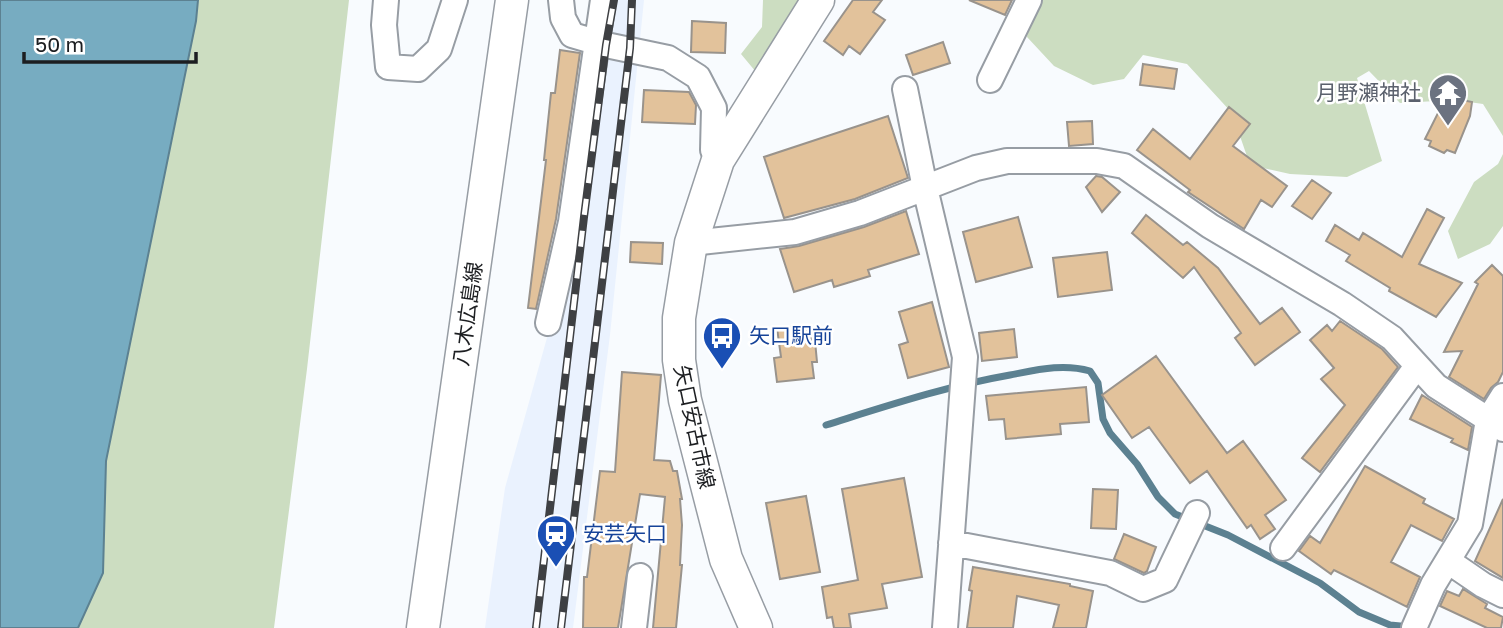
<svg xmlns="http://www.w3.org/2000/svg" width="1503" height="628" viewBox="0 0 1503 628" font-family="'Golos Text','Noto Sans JP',sans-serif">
  <rect width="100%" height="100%" fill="#f8fbfe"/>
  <path fill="#eaf2fe" d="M610 0H644L610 335 573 628H485L505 488 550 327Z"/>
  <path fill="#ccddc1" d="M198 0H349L307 369 274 628H78L103 573 106 461 196 21Z
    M763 0H803L756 72 741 54 762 27Z
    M1032 0H1503V136L1483 104 1455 100 1400 103 1369 71 1357 78 1382 161 1347 177 1290 174 1250 165 1232 113 1187 64 1143 55 1124 79 1093 85 1054 66 1027 37 1030 5Z
    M1503 154V226L1490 244 1458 259 1448 231 1474 182 1498 164Z"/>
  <path fill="#77acc1" stroke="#5c8191" stroke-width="2" d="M0 0H198L196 21 106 461 103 573 78 628H0Z"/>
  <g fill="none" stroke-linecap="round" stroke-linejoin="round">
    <path stroke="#5c8191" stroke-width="7" d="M826 425C887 406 947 386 1010 375 1036 370 1063 363 1090 371L1098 383 1103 419 1110 433 1137 464 1158 497 1175 514 1228 535 1320 583 1359 612 1390 625 1411 627"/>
  </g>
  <path fill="#e2c29b" stroke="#99938c" stroke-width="2" d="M853 0H882L873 12 885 20 860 54 849 46 843 55 824 41Z
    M969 0H1012L1005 15Z
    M692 21 726 23 725 53 691 52Z
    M943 42 950 63 913 75 906 55Z
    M560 50 580 53 556 219 536 309 528 308 546 160H544L551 93H555Z
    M1143 64 1177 69 1174 89 1140 85Z
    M644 90 689 92 696 105 695 124 642 122Z
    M1452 98 1472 102 1470 116 1455 153 1447 150 1444 153 1429 146 1431 141 1425 139 1439 111 1443 113Z
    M1229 107 1250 124 1233 146 1287 186 1272 207 1261 200 1244 229 1188 192 1190 190 1137 150 1153 129 1190 159Z
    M888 116 908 178 855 199 784 218 764 157Z
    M1092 121 1093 144 1069 146 1067 122Z
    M1096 176 1102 177 1120 192 1102 212 1086 187Z
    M1312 180 1331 193 1312 219 1292 206Z
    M1427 209 1444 218 1419 264 1462 283 1436 317 1389 291 1390 288 1346 261 1350 255 1326 241 1335 225 1359 240 1363 233 1402 257Z
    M906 211 919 254 868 270 870 276 834 287 832 280 794 292 780 249 799 246 864 227Z
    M1146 215 1183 245 1187 242 1218 268 1260 324 1282 308 1300 332 1255 365 1235 338 1241 333 1194 267 1183 278 1132 233Z
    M1018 217 1032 267 976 282 963 232Z
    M631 242 663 243 662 264 630 262Z
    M1107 252 1112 290 1058 297 1053 258Z
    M1492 265 1503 276V372L1498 382 1491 388 1484 399 1449 377 1462 351 1444 352 1478 284 1475 282Z
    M932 302 949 367 908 378 899 345 908 342 899 312Z
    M1340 321 1382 349 1398 367 1320 472 1302 458 1345 405 1321 379 1334 368 1310 340 1327 325 1332 331Z
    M801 326V331L810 330 811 341H815L817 362H812L814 378 777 382 774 358 781 357 777 328Z
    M1014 329 1017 357 982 361 979 333Z
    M1156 356 1227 453 1243 441 1286 500 1265 515 1275 529 1260 539 1251 525 1247 528 1207 471 1190 483 1149 427 1132 438 1102 395Z
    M622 372 661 375 654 460 670 461 673 471H677L682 499H680L682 525 680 565H682L676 628H653L665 497 640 494 618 628H583L584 577H587L600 471 615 472Z
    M1086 387 1089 422 1060 424 1061 434 1006 439 1004 419 989 420 986 396Z
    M1422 395 1472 427 1468 450 1451 442 1453 439 1410 419Z
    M1365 466 1425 499 1423 503 1454 519 1442 541 1411 525 1391 562 1420 577 1407 607 1334 570 1331 574 1299 551 1310 536 1320 543Z
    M904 478 922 577 882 584 887 608 849 614 851 628H834L832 617 827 618 822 587 858 580 842 489Z
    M1093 489 1118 490 1116 529 1091 528Z
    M806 496 820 572 780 579 766 503Z
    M1503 499V578L1475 561Z
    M1124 534 1156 547 1147 571 1144 573 1114 559Z
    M973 567 1070 584V586L1093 591 1086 628H1053L1059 605 1017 596 1013 628H967L972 591 969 590Z
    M1463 589 1487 604 1485 608 1503 617 1501 628H1487L1440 606 1447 591 1459 596Z"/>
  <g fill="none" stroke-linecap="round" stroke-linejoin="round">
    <g stroke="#979da4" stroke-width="28">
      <path id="minor" d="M386 0 384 25 388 67 418 69 439 49 455 0
        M561 0 563 18 572 35 606 45 668 58 698 77 714 108 713 150 718 160
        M990 80 1029 0
        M905 89 925 188 965 357 945 628
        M691 243 795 232 860 213 976 168 1007 161H1097L1124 166 1210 226 1342 304 1392 338 1436 386 1503 429
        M548 323 571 222 603 0
        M951 543 1110 573 1143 589 1165 580 1197 513
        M1283 548 1417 366
        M1448 561 1483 585 1503 595
        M634 628 640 576
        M1414 628 1433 585 1470 524 1488 420 1503 396"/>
    </g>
    <g stroke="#979da4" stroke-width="35">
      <path id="major" d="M423 628 512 0
        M756 628 726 559 685 400 679 360V318L691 243 718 160 818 0"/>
    </g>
    <use href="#minor" stroke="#fff" stroke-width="24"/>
    <use href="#major" stroke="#fff" stroke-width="32"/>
    <g stroke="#3e4043" stroke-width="8">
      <path id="rail" d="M536 628 584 217 606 45 614 0
        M561 628 630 48 632 0"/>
    </g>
    <use href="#rail" stroke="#fff" stroke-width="5" stroke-dasharray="16" stroke-linecap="butt"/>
  </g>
  <defs>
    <g id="temple-pin" transform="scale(2.0125)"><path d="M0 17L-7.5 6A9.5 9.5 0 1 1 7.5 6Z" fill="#6b7280" stroke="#fff"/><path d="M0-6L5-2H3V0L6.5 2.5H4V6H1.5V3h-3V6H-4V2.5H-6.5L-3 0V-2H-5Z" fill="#fff"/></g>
    <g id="bus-pin" transform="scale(2.0125)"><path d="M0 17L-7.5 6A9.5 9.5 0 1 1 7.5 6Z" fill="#1a4fb4" stroke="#fff"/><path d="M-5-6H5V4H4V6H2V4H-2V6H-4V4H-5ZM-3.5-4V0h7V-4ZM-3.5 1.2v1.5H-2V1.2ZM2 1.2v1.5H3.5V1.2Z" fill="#fff"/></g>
    <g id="station-pin" transform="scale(2.0125)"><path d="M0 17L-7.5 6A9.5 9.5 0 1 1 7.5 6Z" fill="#1a4fb4" stroke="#fff"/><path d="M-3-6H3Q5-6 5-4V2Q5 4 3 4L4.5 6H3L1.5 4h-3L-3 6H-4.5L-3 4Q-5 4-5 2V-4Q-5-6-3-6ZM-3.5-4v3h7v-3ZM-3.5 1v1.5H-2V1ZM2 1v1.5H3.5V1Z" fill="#fff"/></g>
  </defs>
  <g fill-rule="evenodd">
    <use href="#temple-pin" x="1448" y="93"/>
    <use href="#bus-pin" x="722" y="336"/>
    <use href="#station-pin" x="556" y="534"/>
  </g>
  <g text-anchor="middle" stroke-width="5" stroke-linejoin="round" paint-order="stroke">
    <g font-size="21" fill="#5b616d" stroke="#fff" text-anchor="end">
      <text x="1421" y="100">月野瀬神社</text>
    </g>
    <g font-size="21" fill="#1c1e21" stroke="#fff">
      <text transform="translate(468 314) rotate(-82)" y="7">八木広島線</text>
      <text transform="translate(694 427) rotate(78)" y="7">矢口安古市線</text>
    </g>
    <g font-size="21" fill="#164399" stroke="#fff" text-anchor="start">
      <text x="749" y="343">矢口駅前</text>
      <text x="583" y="541">安芸矢口</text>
    </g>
  </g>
  <path d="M24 52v10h172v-10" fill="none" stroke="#1c1e21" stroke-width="3.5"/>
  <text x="35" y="52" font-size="21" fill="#1c1e21" stroke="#ffffff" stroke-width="5" paint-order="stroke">50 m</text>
</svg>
